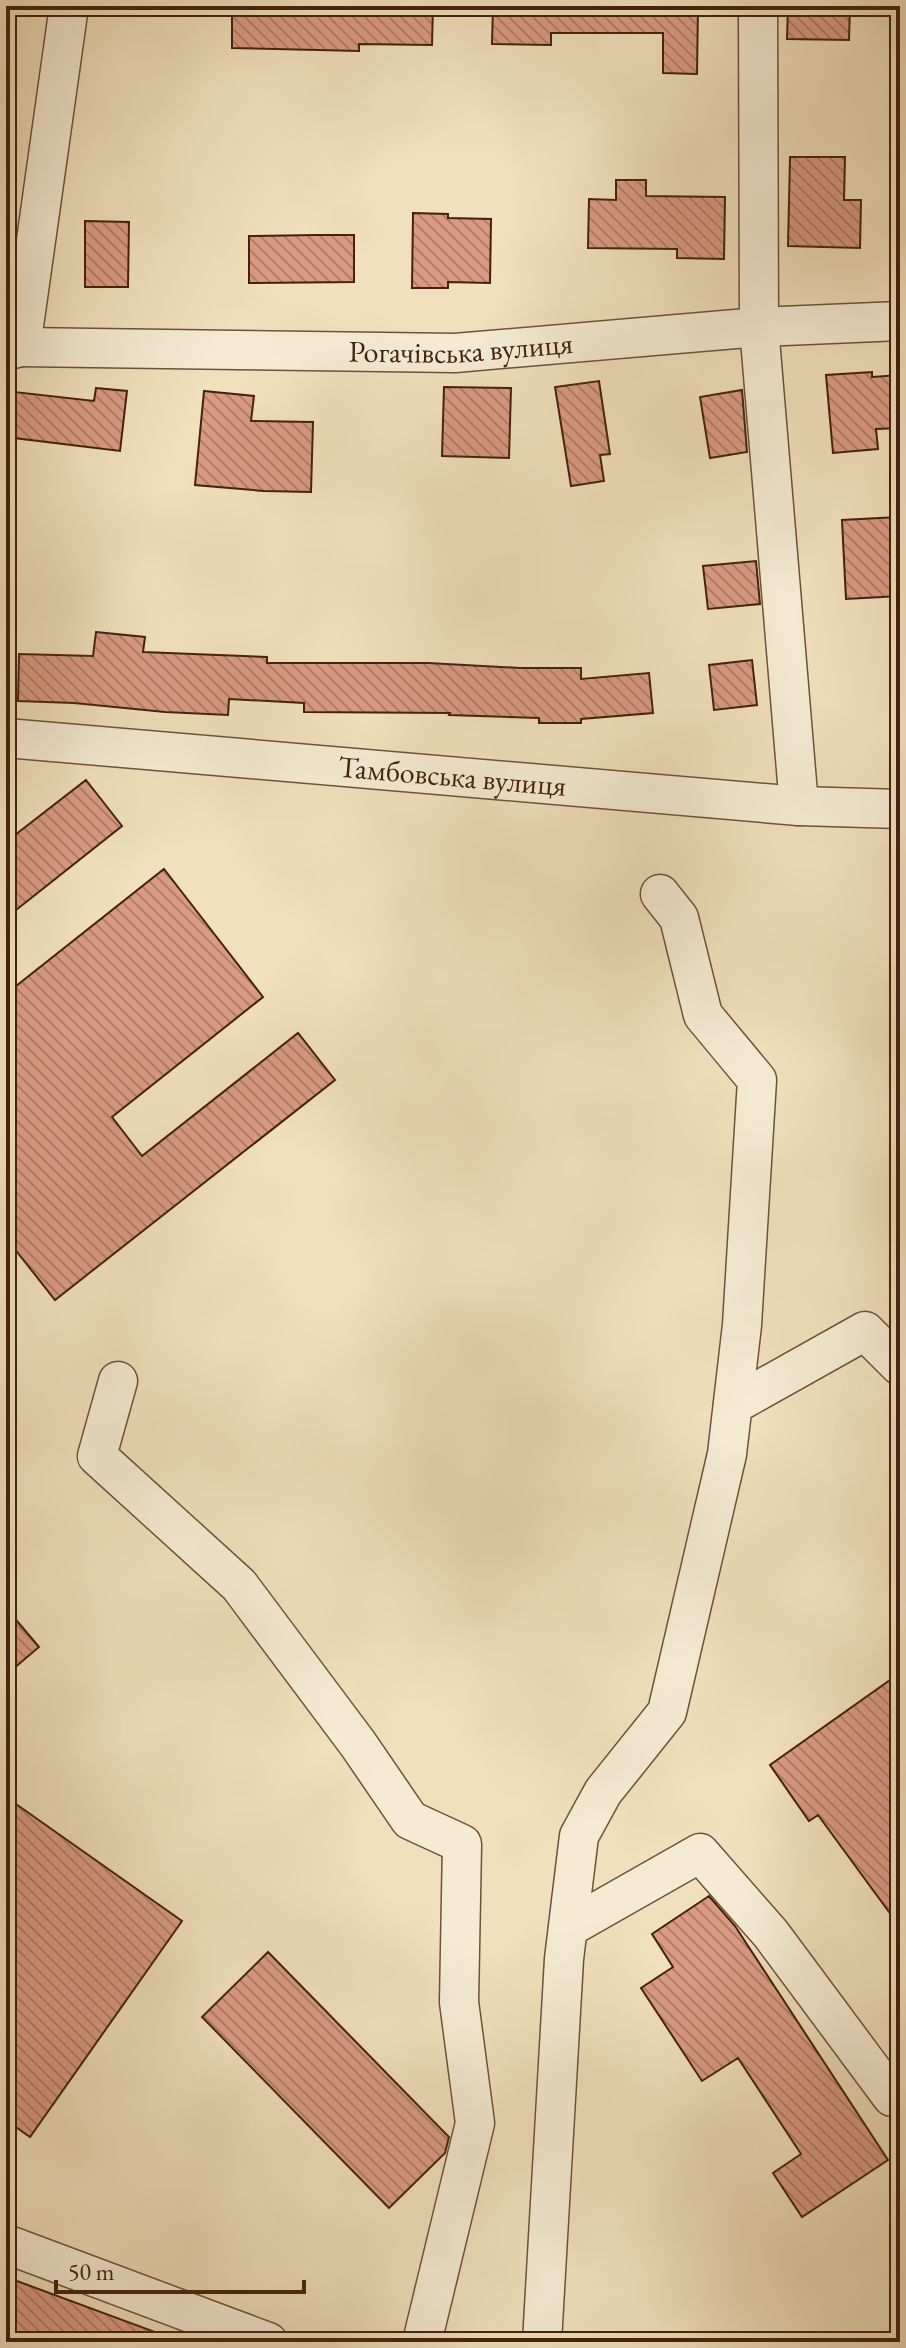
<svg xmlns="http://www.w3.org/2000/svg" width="906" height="2348" viewBox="0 0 906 2348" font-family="'EB Garamond',serif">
  <defs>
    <pattern id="building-back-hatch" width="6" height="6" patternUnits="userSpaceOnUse" patternTransform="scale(2)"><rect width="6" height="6" fill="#da9a84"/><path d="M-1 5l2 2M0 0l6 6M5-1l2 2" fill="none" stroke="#b27d6a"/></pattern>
  </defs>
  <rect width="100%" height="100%" fill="#f0e0bd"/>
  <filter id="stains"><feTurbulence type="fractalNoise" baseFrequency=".0025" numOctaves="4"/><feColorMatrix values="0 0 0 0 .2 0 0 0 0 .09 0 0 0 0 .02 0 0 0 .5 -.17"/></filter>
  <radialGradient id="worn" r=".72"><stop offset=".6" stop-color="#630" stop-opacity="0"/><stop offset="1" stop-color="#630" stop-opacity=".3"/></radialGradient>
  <path fill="url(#building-back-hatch)" stroke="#42220e" stroke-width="2" d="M232 6H433L432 45 359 44V51L232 48Z
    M493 6H698L697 74 663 73V33H551V45L492 44Z
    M788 6H850L849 40 787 39Z
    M790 157H845L844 200H861L860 248 788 246Z
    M616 180H646V196L725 197 724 259 677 258V249L588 248 589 199 616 200Z
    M413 213 448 214V218L491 219 490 283 448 282V288H412Z
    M85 221 129 222 128 287H85Z
    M316 235H354V282L249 283V236Z
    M872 372V377L900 375V428L876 429 878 449 833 453 826 375Z
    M599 381 610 454 600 455 604 481 571 486 555 387Z
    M444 387 511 388 509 458 442 456Z
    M96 388 127 391 120 451 6 437V391L94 401Z
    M742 390 747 452 710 458 700 397Z
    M204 391 254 396 251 421 313 422 311 492 264 491 195 485Z
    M898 517 900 596 846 599 842 520Z
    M756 561 760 604 708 609 703 566Z
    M96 632 145 637 143 652 267 657V663H428L520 668H581V679L649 673 653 713 581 719V723H539V718L449 715 450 713 304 712V703L229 699 228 715 165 712 74 703 18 701 19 654 93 656Z
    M752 660 757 705 714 710 709 665Z
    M86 780 122 826 6 918V842Z
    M164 869 263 997 112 1117 142 1156 298 1033 335 1080 55 1300 6 1238V994Z
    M6 1608 39 1647 6 1675Z
    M900 1673V1927L818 1815 809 1821 770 1765Z
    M6 1797 182 1921 30 2137 6 2120Z
    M709 1896 735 1926 888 2160 802 2217 773 2173 801 2154 738 2058 702 2081 641 1988 673 1967 652 1934Z
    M268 1952 449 2137 445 2153 389 2208 202 2017Z
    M6 2277 174 2339 173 2342H6Z"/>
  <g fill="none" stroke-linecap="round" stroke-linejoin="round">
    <g stroke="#6e523a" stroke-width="41">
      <g id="minor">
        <path d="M758 6 759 327 799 806"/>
        <path id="s1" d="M21 347 455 353 759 327 900 321"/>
        <path d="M6 351 21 347 69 6"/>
        <path id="s2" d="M6 738 799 806 900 809"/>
        <path d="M118 1381 97 1456 239 1585 358 1744 410 1820 462 1844 459 2002 475 2123 422 2342"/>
        <path d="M733 1405 865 1331 900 1366"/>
        <path d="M568 1928 700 1853 771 1934 892 2097"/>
        <path d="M6 2244 268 2342"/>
        <path d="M542 2342 564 1959 579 1836 603 1792 667 1712 727 1454 742 1325 757 1080 703 1015 679 918 660 894"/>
      </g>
    </g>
    <use href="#minor" stroke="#f5ebd4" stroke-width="38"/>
  </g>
  <g text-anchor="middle" stroke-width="8" stroke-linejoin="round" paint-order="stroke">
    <g font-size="30" fill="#42220e" stroke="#f5ebd4">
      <text dy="10" stroke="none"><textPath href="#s1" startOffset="440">Рогачівська вулиця</textPath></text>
      <text dy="10" stroke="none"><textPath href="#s2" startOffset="448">Тамбовська вулиця</textPath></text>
    </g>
  </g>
  <rect width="906" height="2348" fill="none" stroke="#f0e0bd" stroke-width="32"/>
  <rect x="8" y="8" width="890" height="2332" fill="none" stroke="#42220e" stroke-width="4"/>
  <rect x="16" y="16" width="874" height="2316" fill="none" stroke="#42220e" stroke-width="2"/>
  <path d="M56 2280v12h248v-12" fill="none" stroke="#42220e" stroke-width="4"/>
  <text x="68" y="2280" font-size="24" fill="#42220e" stroke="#f5ebd4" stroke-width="6" paint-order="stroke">50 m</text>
  <rect width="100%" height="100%" filter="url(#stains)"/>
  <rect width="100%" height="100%" fill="url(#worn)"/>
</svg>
